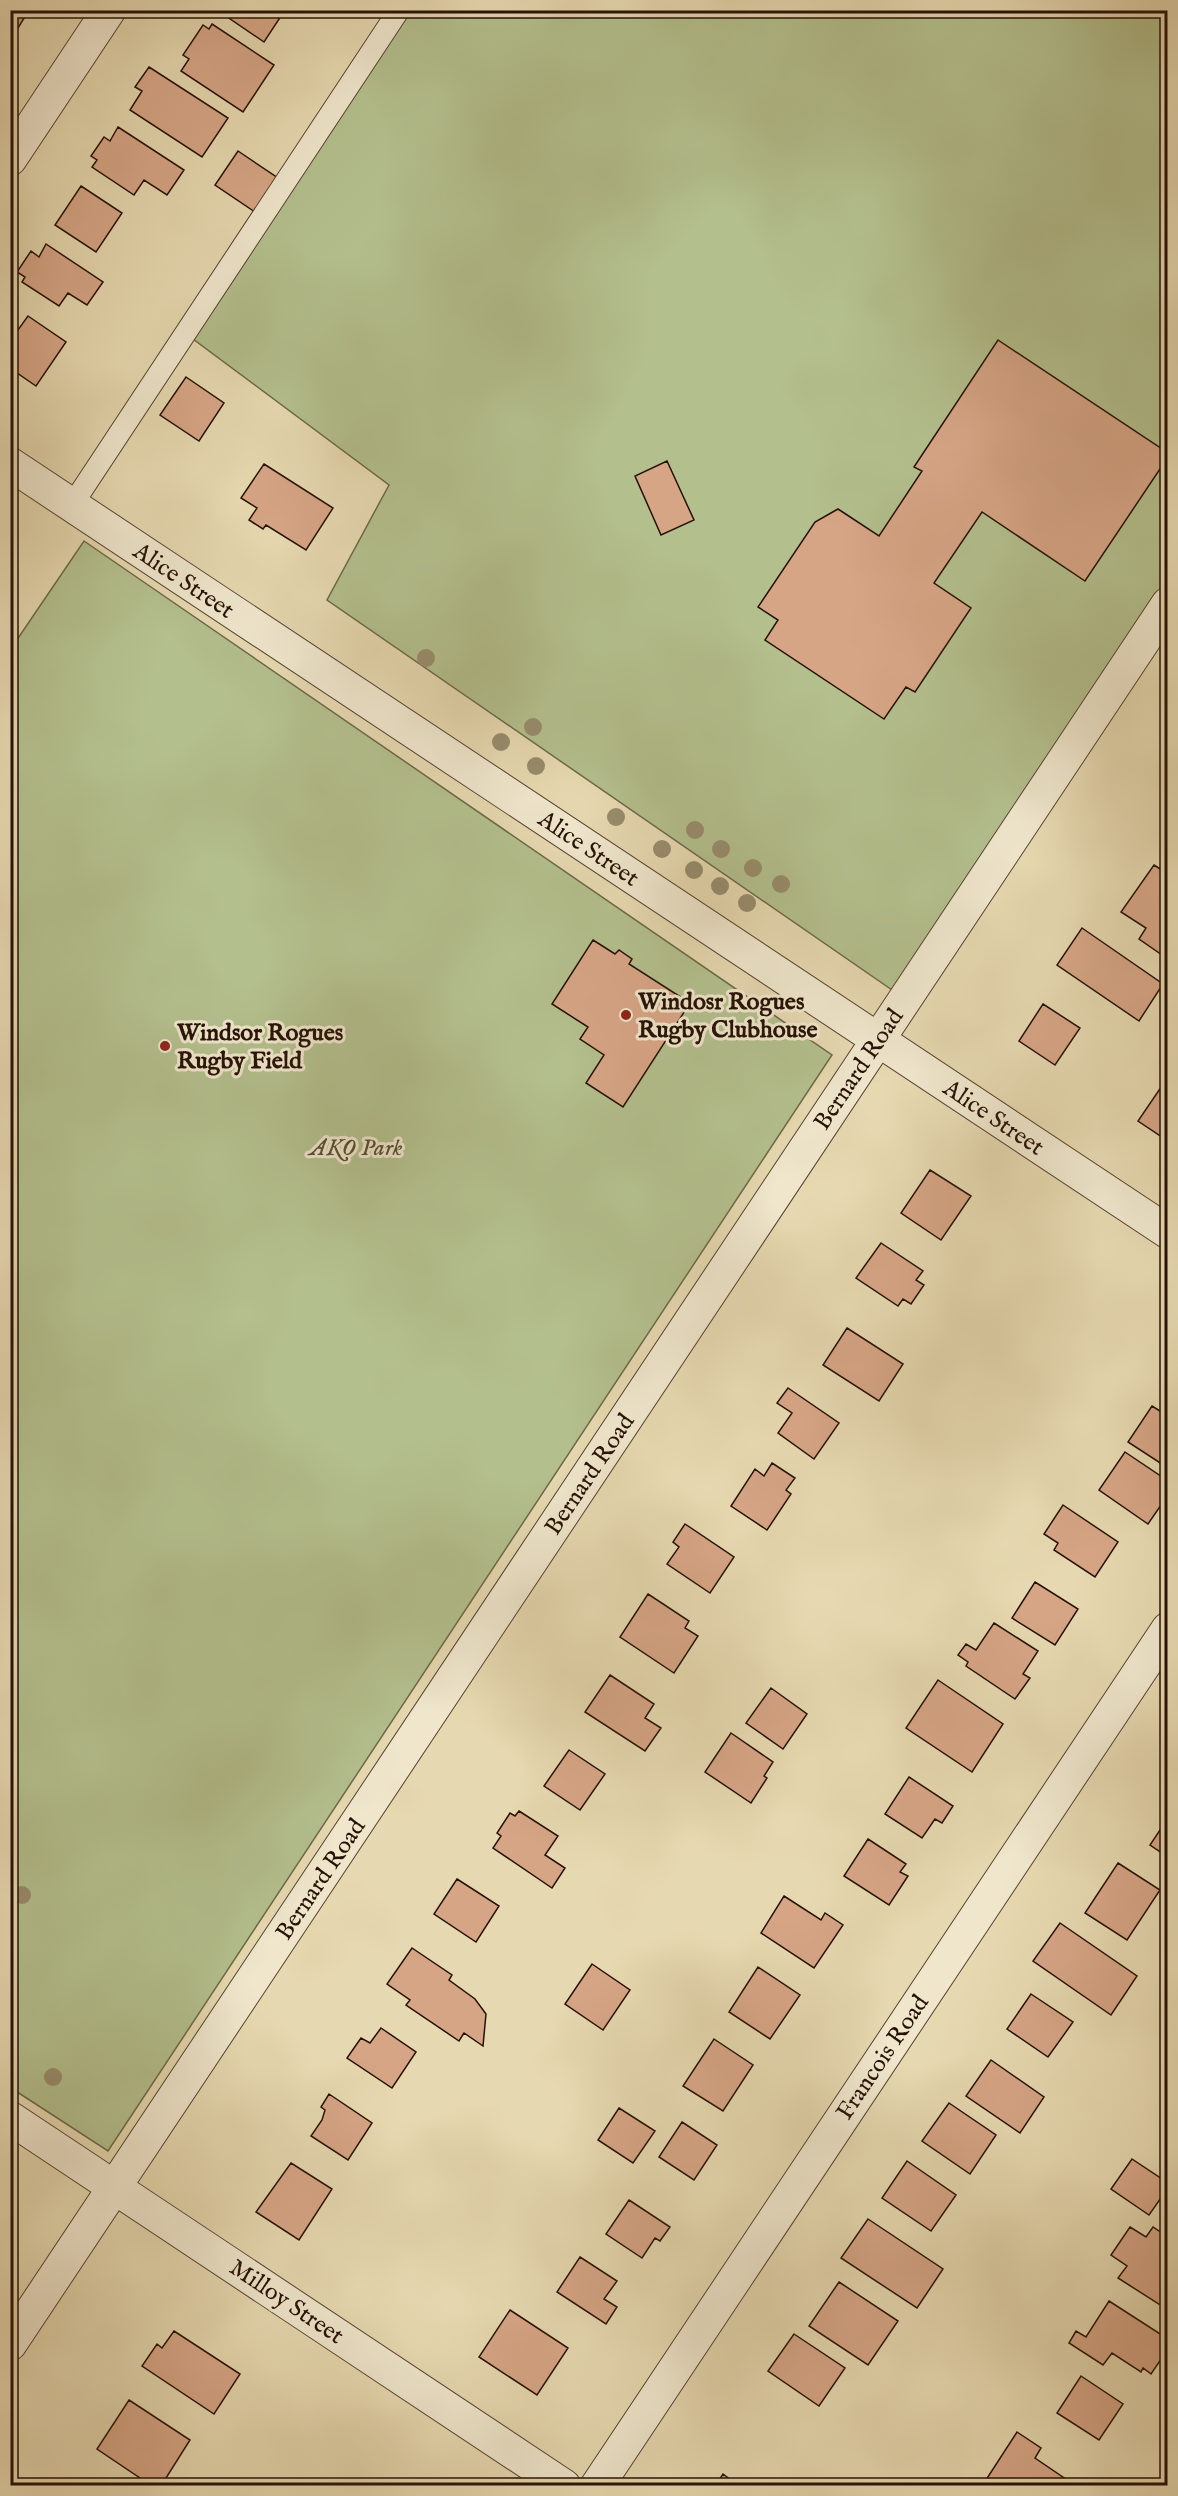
<svg xmlns="http://www.w3.org/2000/svg" width="1178" height="2496" viewBox="0 0 1178 2496" font-family="'IM FELL English',serif">
  <rect width="100%" height="100%" fill="#e6d8b0"/>
  <filter id="stains"><feTurbulence type="fractalNoise" baseFrequency=".00333" numOctaves="4"/><feColorMatrix values="0 0 0 0 .2 0 0 0 0 .09 0 0 0 0 .02 0 0 0 .5 -.17"/></filter>
  <radialGradient id="worn" r=".72"><stop offset=".6" stop-color="#630" stop-opacity="0"/><stop offset="1" stop-color="#630" stop-opacity=".3"/></radialGradient>
  <path fill="#b3bf8d" stroke="#6c6849" stroke-width="1.5" d="M396 11H1167V583L895 992 327 600 389 485 185 333Z
    M84 541 832 1055 108 2151 11 2088 10 650Z"/>
  <path fill="#d6a586" stroke="#261105" stroke-width="1.5" d="M10 10H29L18 28 10 24Z
    M226 10H285L264 42 223 14Z
    M212 24 274 65 243 112 181 71 189 59 183 55 203 25 209 29Z
    M149 67 228 118 202 157 130 110 142 91 135 87Z
    M118 127 184 170 167 195 144 180 134 195 92 167 97 160 91 156 104 137 110 141Z
    M238 151 278 178 255 212 215 185Z
    M81 186 122 213 96 252 55 225Z
    M46 244 103 282 87 305 68 293 59 306 22 282 25 277 17 272 31 251 39 257Z
    M28 316 66 342 36 386 10 368V341Z
    M998 340 1168 453V457L1085 581 982 512 934 583 971 608 915 692 906 687 884 719 765 640 778 620 758 607 815 522 838 509 879 536 922 471 914 467Z
    M186 377 224 403 199 441 160 415Z
    M667 461 694 520 661 535 635 476Z
    M264 464 333 508 306 550 266 525 263 529 249 520 257 508 241 498Z
    M1154 865 1168 874V959L1139 939 1146 928 1121 912Z
    M1082 928 1163 984 1139 1021 1057 965Z
    M593 940 615 954 619 950 632 959 629 964 690 1003 623 1107 586 1083 604 1055 580 1039 588 1027 552 1004Z
    M1043 1004 1080 1028 1055 1065 1019 1041Z
    M1168 1077V1141L1138 1121Z
    M930 1170 971 1196 941 1240 901 1213Z
    M881 1243 923 1271 916 1280 924 1285 911 1304 903 1299 898 1306 856 1278Z
    M847 1328 903 1364 879 1401 823 1365Z
    M788 1388 839 1423 814 1459 778 1433 792 1413 777 1403Z
    M1152 1406 1168 1416V1468L1128 1442Z
    M1125 1452 1168 1481V1495L1148 1524 1099 1490Z
    M772 1463 795 1478 786 1490 791 1494 767 1530 731 1506 755 1469 764 1476Z
    M1063 1505 1118 1542 1095 1577 1054 1550 1058 1543 1044 1534Z
    M685 1524 734 1557 710 1593 667 1564 679 1547 673 1542Z
    M1035 1582 1078 1609 1055 1645 1012 1618Z
    M648 1594 689 1621 685 1628 698 1636 674 1673 620 1637Z
    M994 1623 1038 1651 1023 1674 1030 1678 1015 1699 966 1666 968 1662 958 1655 966 1644 976 1650Z
    M610 1675 654 1704 645 1718 661 1728 645 1751 585 1712Z
    M938 1680 1003 1724 972 1772 906 1728Z
    M771 1688 807 1714 783 1749 746 1723Z
    M731 1733 773 1762 764 1776 767 1778 751 1803 705 1772Z
    M569 1750 605 1774 580 1810 544 1786Z
    M909 1777 953 1806 942 1823 935 1819 922 1838 885 1814Z
    M519 1811 558 1836 545 1855 565 1868 552 1888 493 1848 501 1836 497 1833 510 1813 515 1816Z
    M1168 1818V1857L1150 1845Z
    M868 1839 906 1864 900 1872 908 1876 889 1905 844 1876Z
    M1118 1863 1160 1890 1127 1940 1085 1913Z
    M457 1879 499 1906 476 1942 434 1914Z
    M784 1896 821 1920 825 1913 843 1925 814 1968 761 1933Z
    M1060 1923 1137 1976 1111 2015 1033 1961Z
    M412 1948 452 1975 449 1980 475 1999 486 2014 483 2046 464 2033 459 2041 406 2005 410 2000 387 1984Z
    M592 1964 630 1990 603 2030 565 2004Z
    M758 1967 800 1995 770 2039 729 2012Z
    M1031 1994 1073 2022 1048 2057 1007 2029Z
    M381 2028 416 2052 392 2088 347 2058 361 2038 370 2043Z
    M714 2039 753 2065 723 2111 683 2086Z
    M991 2060 1044 2097 1020 2133 966 2096Z
    M329 2094 372 2123 348 2160 311 2136 322 2120 325 2110 321 2107Z
    M949 2103 996 2135 970 2174 922 2141Z
    M619 2108 655 2131 633 2163 598 2140Z
    M682 2122 717 2145 694 2180 659 2157Z
    M1132 2159 1168 2183V2188L1149 2215 1111 2189Z
    M907 2161 956 2195 931 2231 882 2198Z
    M291 2163 332 2189 299 2240 256 2212Z
    M629 2200 670 2227 660 2241 655 2238 642 2258 606 2234Z
    M868 2219 943 2269 917 2308 841 2258Z
    M1130 2227 1146 2237 1153 2227 1168 2237V2310L1118 2278 1127 2266 1111 2255Z
    M580 2257 617 2281 604 2299 617 2307 606 2324 557 2292Z
    M839 2282 898 2321 868 2365 809 2326Z
    M1109 2301 1168 2339V2349L1151 2374 1143 2368 1141 2372 1112 2353 1103 2365 1069 2343 1076 2331 1086 2337Z
    M510 2310 568 2348 537 2395 479 2357Z
    M174 2331 240 2374 214 2414 142 2366 157 2344 162 2348Z
    M794 2334 845 2368 819 2406 768 2371Z
    M1081 2376 1123 2404 1099 2440 1057 2413Z
    M129 2400 190 2440 161 2486H152L97 2449Z
    M1017 2432 1041 2448 1035 2458 1076 2486H982Z
    M723 2474 739 2486H715Z"/>
  <g fill="none" stroke-linecap="round" stroke-linejoin="round">
    <g stroke="#564330" stroke-width="23">
      <path id="service" d="M72 505 399 10"/>
    </g>
    <g stroke="#564330" stroke-width="35">
      <path id="minor" d="M10 159 109 10
        M10 464 1168 1232
        M10 2118 564 2486
        M10 2344 1168 604
        M597 2486 1168 1629"/>
    </g>
    <use href="#service" stroke="#efe6cc" stroke-width="21"/>
    <use href="#minor" stroke="#efe6cc" stroke-width="33"/>
  </g>
  <g fill="#978c6c">
    <circle cx="426" cy="658" r="9"/>
    <circle cx="533" cy="727" r="9"/>
    <circle cx="501" cy="742" r="9"/>
    <circle cx="536" cy="766" r="9"/>
    <circle cx="616" cy="817" r="9"/>
    <circle cx="695" cy="830" r="9"/>
    <circle cx="662" cy="849" r="9"/>
    <circle cx="721" cy="849" r="9"/>
    <circle cx="753" cy="868" r="9"/>
    <circle cx="694" cy="870" r="9"/>
    <circle cx="781" cy="884" r="9"/>
    <circle cx="720" cy="886" r="9"/>
    <circle cx="747" cy="903" r="9"/>
    <circle cx="22" cy="1895" r="9"/>
    <circle cx="53" cy="2077" r="9"/>
  </g>
  <g fill="#8f2418" stroke="#efe6cc" stroke-width="2">
    <circle cx="626" cy="1015" r="6"/>
    <circle cx="165" cy="1046" r="6"/>
  </g>
  <g text-anchor="middle" stroke-width="6" stroke-linejoin="round" paint-order="stroke">
    <g font-size="24" fill="#261105" stroke="#efe6cc">
      <text transform="translate(184 580) rotate(34)" y="8">Alice Street</text>
      <text transform="translate(589 848) rotate(34)" y="8">Alice Street</text>
      <text transform="translate(858 1069) rotate(-56)" y="8">Bernard Road</text>
      <text transform="translate(994 1117) rotate(34)" y="8">Alice Street</text>
      <text transform="translate(589 1474) rotate(-56)" y="8">Bernard Road</text>
      <text transform="translate(320 1879) rotate(-56)" y="8">Bernard Road</text>
      <text transform="translate(882 2057) rotate(-56)" y="8">Francois Road</text>
      <text transform="translate(287 2301) rotate(34)" y="8">Milloy Street</text>
    </g>
    <g font-size="24" font-weight="bold" fill="#261105" stroke="#efe6cc" text-anchor="start">
      <text x="638" y="1009">Windosr Rogues<tspan x="638" dy="28">Rugby Clubhouse</tspan></text>
      <text x="177" y="1040">Windsor Rogues<tspan x="177" dy="28">Rugby Field</tspan></text>
    </g>
    <g font-size="24" font-style="italic" fill="#574e35" stroke="#efe6cc">
      <text x="356" y="1155">AKO Park</text>
    </g>
  </g>
  <rect width="1178" height="2496" fill="none" stroke="#e6d8b0" stroke-width="36"/>
  <rect x="12" y="12" width="1154" height="2472" fill="none" stroke="#261105" stroke-width="3"/>
  <rect x="18" y="18" width="1142" height="2460" fill="none" stroke="#261105" stroke-width="1.5"/>
  <rect width="100%" height="100%" filter="url(#stains)"/>
  <rect width="100%" height="100%" fill="url(#worn)"/>
</svg>
